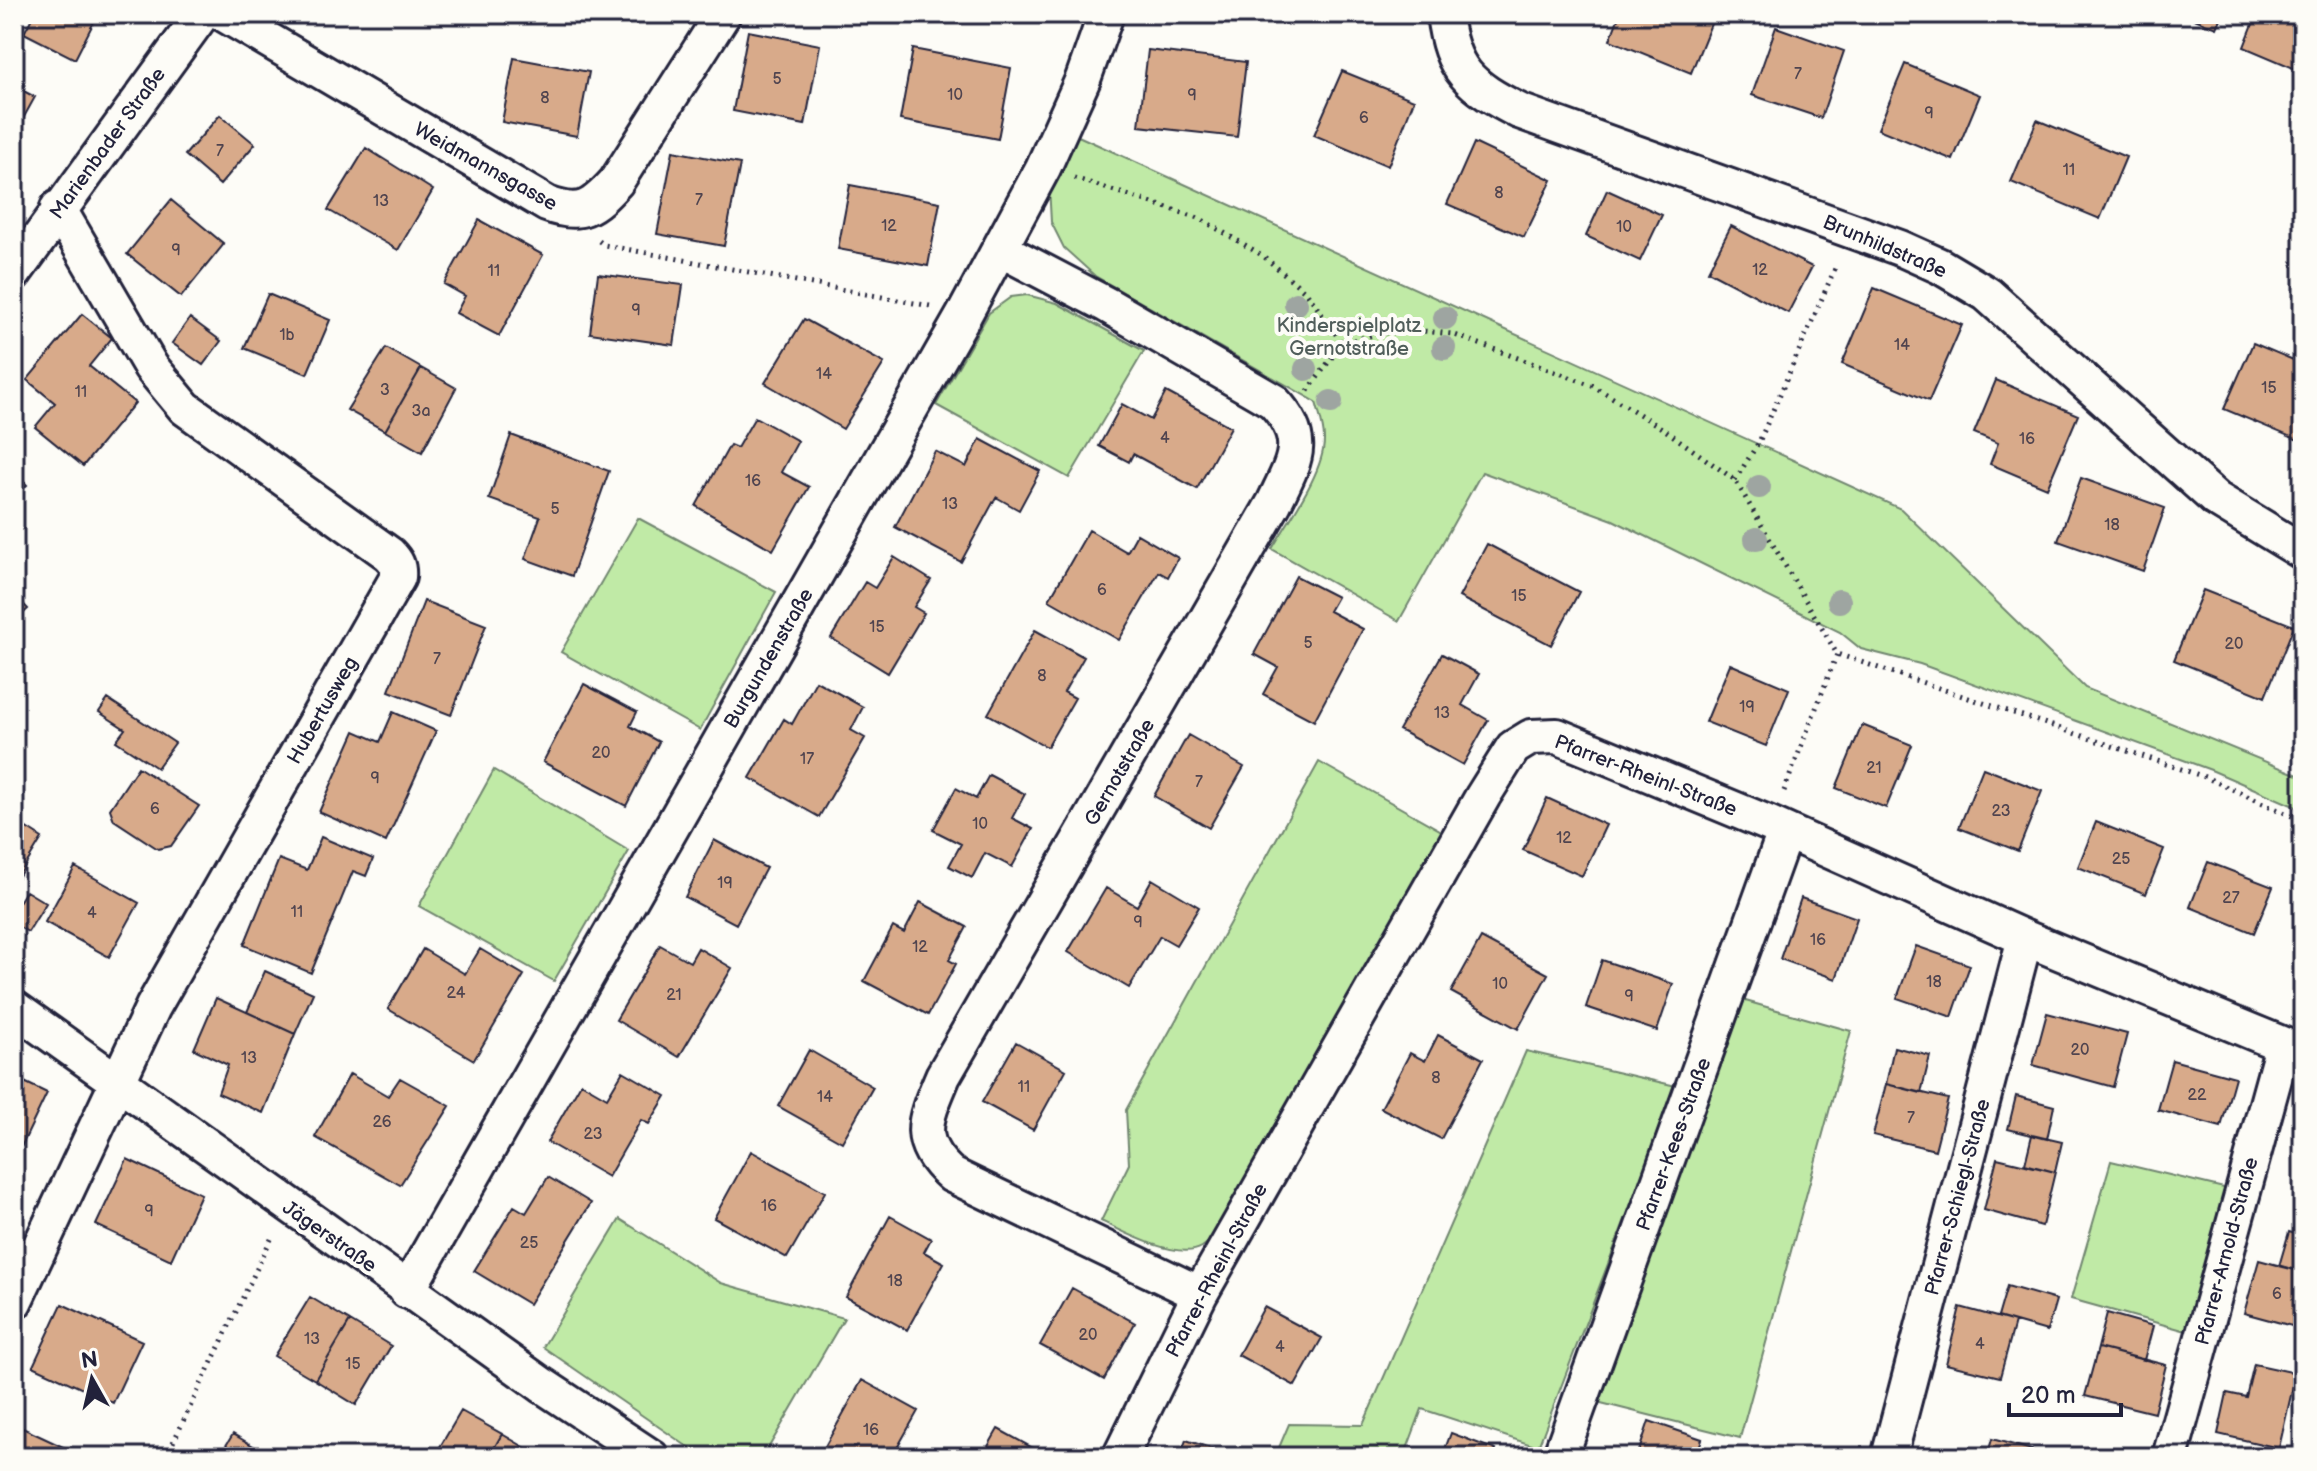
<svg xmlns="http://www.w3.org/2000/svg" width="2317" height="1471" viewBox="0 0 2317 1471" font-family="'Balsamiq Sans',sans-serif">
  <rect width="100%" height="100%" fill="#fdfcf7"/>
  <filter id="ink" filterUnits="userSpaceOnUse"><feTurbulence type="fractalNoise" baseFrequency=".0125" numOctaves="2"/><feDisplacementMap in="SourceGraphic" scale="16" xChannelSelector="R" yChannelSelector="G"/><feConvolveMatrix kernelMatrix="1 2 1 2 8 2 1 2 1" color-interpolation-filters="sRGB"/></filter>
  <g filter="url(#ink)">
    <path fill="#c0eaa6" stroke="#718670" stroke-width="2" d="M1076 135 1901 509 2085 688 2303 777V810L2211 770 1920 664 1861 649 1840 632 1613 520 1482 472 1399 621 1272 549C1288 521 1325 471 1324 439 1324 427 1319 414 1316 402L1095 276 1064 248 1051 222 1049 186Z
      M1027 295 1057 303 1144 351 1069 478 936 405 989 313 1011 297Z
      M638 518 776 592 700 730 561 652Z
      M1319 762 1445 833 1221 1230C1215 1236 1208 1243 1202 1247 1178 1261 1123 1232 1101 1221L1129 1164 1126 1110Z
      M494 770 629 851 554 981 419 906Z
      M1742 1000 1851 1031 1740 1438 1597 1402Z
      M1526 1051 1676 1086 1538 1447 1422 1409 1404 1457H1275L1289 1424 1363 1425Z
      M2111 1161 2228 1189 2190 1332 2071 1299Z
      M620 1219 721 1283 844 1318 763 1457H711L685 1445 543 1347Z"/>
    <path fill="#d8aa8a" stroke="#22223b" stroke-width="2" d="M34 14H98L75 59 24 33Z
      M1620 14H1715L1691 73 1610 40Z
      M2182 14H2223L2217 28Z
      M2257 14H2303V72L2244 47Z
      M1776 27 1844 51 1821 118 1752 95Z
      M748 31 820 45 805 125 733 111Z
      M913 49 1011 68 998 139 900 120Z
      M1148 50 1246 62 1237 137 1139 126Z
      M514 58 589 72 577 136 502 122Z
      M1905 64 1980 95 1953 160 1878 129Z
      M1342 71 1414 100 1388 166 1314 135Z
      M14 86 35 97 14 135Z
      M220 115 255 144 220 185 185 155Z
      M2037 120 2126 157 2100 219 2011 182Z
      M1474 143 1552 180 1524 237 1447 204Z
      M366 148 433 190 398 250 328 210Z
      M673 151 740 164 724 246 657 234Z
      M850 185 940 202 928 266 838 249Z
      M1607 190 1662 215 1640 261 1586 236Z
      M171 200 224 244 181 297 127 254Z
      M479 220 543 255 499 336 456 313 465 296 444 284Z
      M1731 226 1812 267 1788 313 1708 271Z
      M598 274 683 285 674 345 590 333Z
      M1874 288 1962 325 1929 401 1842 364Z
      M268 294 330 320 307 374 244 348Z
      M82 314 112 338 89 366 135 403 83 466 35 427 55 403 27 380Z
      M190 318 221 341 203 365 172 343Z
      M804 319 884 363 843 429 765 383Z
      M2253 343 2303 364V442L2224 409Z
      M386 348 421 368 385 431 347 410Z
      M421 368 456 388 422 452 385 431Z
      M1996 380 2078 415 2047 488 1990 464 1998 443 1974 433Z
      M1166 392 1231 427 1197 489 1133 454 1129 462 1099 446 1122 404 1151 420Z
      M755 417 798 441 781 472 809 487 773 550 696 506 730 445 737 448Z
      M511 435 609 471 572 576 525 559 540 517 489 499Z
      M980 439 1040 471 1019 510 996 497 961 562 895 527 935 451 966 467Z
      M14 471 27 485 14 498Z
      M2081 478 2165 508 2143 571 2058 541Z
      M1089 530 1127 552 1137 534 1178 558 1168 577 1159 572 1119 640 1049 600Z
      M1487 544 1579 592 1551 645 1459 597Z
      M894 557 931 580 914 607 924 613 888 673 831 638 865 582 875 588Z
      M1296 576 1337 597 1329 611 1363 629 1314 721 1263 694 1278 667 1254 654Z
      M2203 590 2294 626 2265 697 2174 660Z
      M14 594 28 609 14 622Z
      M424 601 486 625 451 715 389 691Z
      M1035 630 1084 657 1064 692 1075 698 1047 747 988 714Z
      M1442 654 1479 674 1462 705 1488 720 1463 765 1399 730Z
      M1730 664 1789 689 1766 746 1706 722Z
      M816 681 863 707 851 730 865 738 819 817 750 778 784 719 792 724Z
      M584 684 637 712 630 726 659 742 626 806 543 762Z
      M108 699 175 743 157 768 116 741 125 729 99 712Z
      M393 712 436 731 386 842 319 812 355 731 380 742Z
      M1862 725 1912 745 1886 808 1836 788Z
      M1188 735 1244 767 1209 828 1154 796Z
      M138 767 199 806 171 846 158 849 114 820 110 809Z
      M1983 768 2042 791 2018 851 1959 828Z
      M989 775 1025 794 1012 818 1033 829 1012 867 985 853 972 878 949 866 961 844 933 830 956 788 976 799Z
      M1547 798 1606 825 1582 876 1523 850Z
      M14 820 42 838 14 884Z
      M2096 822 2164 849 2146 894 2078 867Z
      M321 837 373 859 366 876 353 871 311 973 244 945 279 859 307 870Z
      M714 840 766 868 736 924 685 897Z
      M2208 862 2273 887 2254 933 2190 907Z
      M75 867 139 903 109 957 45 922Z
      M1152 879 1199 907 1176 945 1160 936 1129 988 1068 952 1106 888 1137 906Z
      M26 891 46 903 28 932 14 924V910Z
      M1801 898 1857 918 1836 979 1780 959Z
      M920 902 967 927 949 960 956 964 928 1015 864 981 893 927 904 933Z
      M1481 938 1548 974 1518 1029 1451 992Z
      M660 945 690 962 698 948 732 968 679 1057 616 1020Z
      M1916 946 1970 965 1952 1017 1897 998Z
      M423 949 465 974 480 949 524 975 474 1060 388 1009Z
      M1602 960 1673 984 1657 1031 1586 1007Z
      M265 971 313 993 295 1034 247 1012Z
      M216 998 295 1034 263 1113 218 1093 228 1065 194 1049Z
      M2047 1013 2127 1034 2113 1087 2033 1065Z
      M1438 1035 1483 1059 1441 1139 1381 1108 1410 1053 1425 1061Z
      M1016 1042 1066 1070 1033 1130 982 1102Z
      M1894 1047 1930 1056 1921 1093 1886 1084Z
      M809 1050 873 1087 842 1142 778 1106Z
      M2172 1060 2235 1077 2221 1127 2158 1110Z
      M623 1071 666 1096 649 1124 641 1120 608 1177 547 1142 581 1083 607 1098Z
      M350 1074 388 1096 400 1078 450 1106 400 1185 315 1137Z
      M14 1077 47 1093 14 1162Z
      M1886 1084 1948 1099 1935 1150 1873 1135Z
      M2016 1096 2054 1106 2047 1139 2008 1129Z
      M2032 1135 2062 1142 2055 1172 2025 1164Z
      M751 1151 825 1192 787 1258 714 1218Z
      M1997 1158 2055 1172 2042 1226 1984 1210Z
      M127 1159 201 1194 171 1260 96 1225Z
      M548 1177 591 1203 529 1304 474 1271 514 1206 526 1213Z
      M890 1216 931 1239 924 1252 944 1263 907 1330 846 1297Z
      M2289 1232 2303 1236V1272L2279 1266Z
      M2259 1260 2303 1272V1329L2244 1313Z
      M2007 1286 2056 1300 2047 1331 1998 1317Z
      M1072 1288 1135 1323 1104 1380 1040 1345Z
      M310 1297 350 1321 315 1380 274 1356Z
      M62 1304 142 1341 113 1403 33 1366Z
      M1264 1307 1322 1338 1295 1386 1238 1355Z
      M1960 1307 2015 1322 2000 1377 1946 1364Z
      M2107 1313 2153 1326 2144 1360 2098 1348Z
      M350 1321 391 1346 356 1405 315 1380Z
      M2098 1348 2166 1365 2154 1413 2085 1396Z
      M2254 1364 2296 1373 2279 1448 2218 1434 2227 1393 2246 1397Z
      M862 1380 918 1411 892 1457H842L824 1448Z
      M461 1411 502 1434 489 1457H434Z
      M1649 1421 1702 1439 1696 1457H1637Z
      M16 1425 76 1453 74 1457H14Z
      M998 1429 1049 1457H982Z
      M1451 1433 1496 1450 1493 1457H1442Z
      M233 1434 272 1457H219Z
      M502 1434 541 1457H489Z
      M1992 1439 2032 1450 2030 1457H1987Z
      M1186 1440 1237 1457H1180Z"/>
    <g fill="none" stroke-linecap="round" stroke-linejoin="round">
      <g stroke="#22223b" stroke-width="40">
        <path id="street" d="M224 14 547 204C581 217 592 208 616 182L723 14
          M1444 14C1451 71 1470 86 1519 111L1900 248 1940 266 1987 294 2216 499 2303 552
          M1000 249 1107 305 1273 401C1310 440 1294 461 1274 503L943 1076C925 1119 913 1141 952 1175L1200 1294
          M14 273 202 14
          M14 1008 542 1385 651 1457
          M407 1291 965 313 1043 168 1083 79 1106 14
          M14 1302 153 1007 398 577C399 566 396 561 389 554L185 408 151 367 58 208
          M1120 1457 1200 1294 1483 796 1513 748 1531 737 1557 736 1770 824 2025 938 2303 1053
          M1560 1457 1785 832
          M1889 1457 2025 938
          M2170 1457 2283 1046"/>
      </g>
      <path stroke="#22223b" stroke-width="5" stroke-dasharray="2 6" stroke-linecap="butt" d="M1074 178 1199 218 1262 255 1307 293 1342 343 1381 333 1423 331 1452 334 1592 385 1665 430 1735 480 1837 654 2205 777 2303 821
        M599 241 604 245 930 306
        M1308 391 1342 343
        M1735 480 1759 442 1837 264
        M1784 791 1837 654
        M166 1457 273 1235"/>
      <use href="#street" stroke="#fdfcf7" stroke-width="34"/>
    </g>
    <g fill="#9ea5a1">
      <circle cx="1296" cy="304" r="12"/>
      <circle cx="1445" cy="318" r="12"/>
      <circle cx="1444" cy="348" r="12"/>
      <circle cx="1306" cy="369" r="12"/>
      <circle cx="1331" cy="402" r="12"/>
      <circle cx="1759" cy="487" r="12"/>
      <circle cx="1756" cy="539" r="12"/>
      <circle cx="1839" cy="601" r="12"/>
    </g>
  </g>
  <g text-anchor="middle" stroke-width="8" stroke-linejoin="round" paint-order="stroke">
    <g font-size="16" fill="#50444f">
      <text x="1798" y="79">7</text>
      <text x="777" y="84">5</text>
      <text x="955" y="100">10</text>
      <text x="1192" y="100">9</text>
      <text x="545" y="103">8</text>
      <text x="1929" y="118">9</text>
      <text x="1364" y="123">6</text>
      <text x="220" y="156">7</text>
      <text x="2069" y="175">11</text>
      <text x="1499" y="198">8</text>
      <text x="699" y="205">7</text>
      <text x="381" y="206">13</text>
      <text x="889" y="231">12</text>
      <text x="1624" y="232">10</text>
      <text x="176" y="255">9</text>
      <text x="1760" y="275">12</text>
      <text x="494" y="276">11</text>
      <text x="636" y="315">9</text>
      <text x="287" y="340">1b</text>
      <text x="1902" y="350">14</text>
      <text x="824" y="379">14</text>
      <text x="2269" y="393">15</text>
      <text x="385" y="395">3</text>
      <text x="81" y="397">11</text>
      <text x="421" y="416">3a</text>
      <text x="1165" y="443">4</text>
      <text x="2027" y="444">16</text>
      <text x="753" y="486">16</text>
      <text x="950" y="509">13</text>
      <text x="555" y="514">5</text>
      <text x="2112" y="530">18</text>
      <text x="1102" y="595">6</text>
      <text x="1519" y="601">15</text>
      <text x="877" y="632">15</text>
      <text x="1308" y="648">5</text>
      <text x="2234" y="649">20</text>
      <text x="437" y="664">7</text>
      <text x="1042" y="681">8</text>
      <text x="1747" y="712">19</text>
      <text x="1442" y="718">13</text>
      <text x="601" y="758">20</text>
      <text x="807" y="764">17</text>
      <text x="1874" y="773">21</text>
      <text x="375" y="783">9</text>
      <text x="1199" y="787">7</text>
      <text x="155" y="814">6</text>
      <text x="2001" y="816">23</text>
      <text x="980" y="829">10</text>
      <text x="1564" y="843">12</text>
      <text x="2121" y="864">25</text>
      <text x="725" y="888">19</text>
      <text x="2231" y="903">27</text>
      <text x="297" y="917">11</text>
      <text x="92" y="918">4</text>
      <text x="1138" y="927">9</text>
      <text x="1818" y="945">16</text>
      <text x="920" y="952">12</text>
      <text x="1934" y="987">18</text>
      <text x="1500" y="989">10</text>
      <text x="456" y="998">24</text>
      <text x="674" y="1000">21</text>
      <text x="1629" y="1001">9</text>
      <text x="2080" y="1055">20</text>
      <text x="249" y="1063">13</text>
      <text x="1436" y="1083">8</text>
      <text x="1024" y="1092">11</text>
      <text x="2197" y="1100">22</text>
      <text x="825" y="1102">14</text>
      <text x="1911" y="1123">7</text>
      <text x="382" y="1127">26</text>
      <text x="593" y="1139">23</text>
      <text x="769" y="1211">16</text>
      <text x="149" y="1216">9</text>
      <text x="529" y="1248">25</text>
      <text x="895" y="1286">18</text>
      <text x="2277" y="1299">6</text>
      <text x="1088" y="1340">20</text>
      <text x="312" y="1344">13</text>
      <text x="1980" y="1349">4</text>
      <text x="1280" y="1352">4</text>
      <text x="353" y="1369">15</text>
      <text x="871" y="1435">16</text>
    </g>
    <g font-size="20" fill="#22223b" stroke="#fdfcf7">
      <text transform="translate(107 143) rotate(-54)" y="7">Marienbader Straße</text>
      <text transform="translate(486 166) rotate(29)" y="7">Weidmannsgasse</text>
      <text transform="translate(1885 246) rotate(23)" y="7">Brunhildstraße</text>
      <text transform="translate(768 658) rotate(-60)" y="7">Burgundenstraße</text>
      <text transform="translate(322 710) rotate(-60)" y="7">Hubertusweg</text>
      <text transform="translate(1119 772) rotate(-60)" y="7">Gernotstraße</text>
      <text transform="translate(1646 775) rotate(21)" y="7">Pfarrer-Rheinl-Straße</text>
      <text transform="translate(1673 1144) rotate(-70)" y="7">Pfarrer-Kees-Straße</text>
      <text transform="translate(1957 1197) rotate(-75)" y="7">Pfarrer-Schiegl-Straße</text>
      <text transform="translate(330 1236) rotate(35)" y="7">Jägerstraße</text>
      <text transform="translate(2226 1251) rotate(-75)" y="7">Pfarrer-Arnold-Straße</text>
      <text transform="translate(1216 1270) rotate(-62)" y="7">Pfarrer-Rheinl-Straße</text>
    </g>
    <g font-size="20" fill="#515e5b" stroke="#fdfcf7">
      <text x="1349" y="332">Kinderspielplatz<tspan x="1349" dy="23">Gernotstraße</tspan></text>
    </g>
  </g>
  <rect width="2317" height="1471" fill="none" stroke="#fdfcf7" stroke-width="48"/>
  <rect x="24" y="24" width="2269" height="1423" fill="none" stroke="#22223b" stroke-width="3" filter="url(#ink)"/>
  <g transform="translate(92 1379) rotate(352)" stroke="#fdfcf7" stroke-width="6" paint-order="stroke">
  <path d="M0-6L14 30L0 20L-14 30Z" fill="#22223b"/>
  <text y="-12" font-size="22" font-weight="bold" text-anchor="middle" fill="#22223b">N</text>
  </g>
  <path d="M2009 1403v12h112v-12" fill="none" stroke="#22223b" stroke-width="4"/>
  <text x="2021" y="1403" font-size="24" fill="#22223b" stroke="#fdfcf7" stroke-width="6" paint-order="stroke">20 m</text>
</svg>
